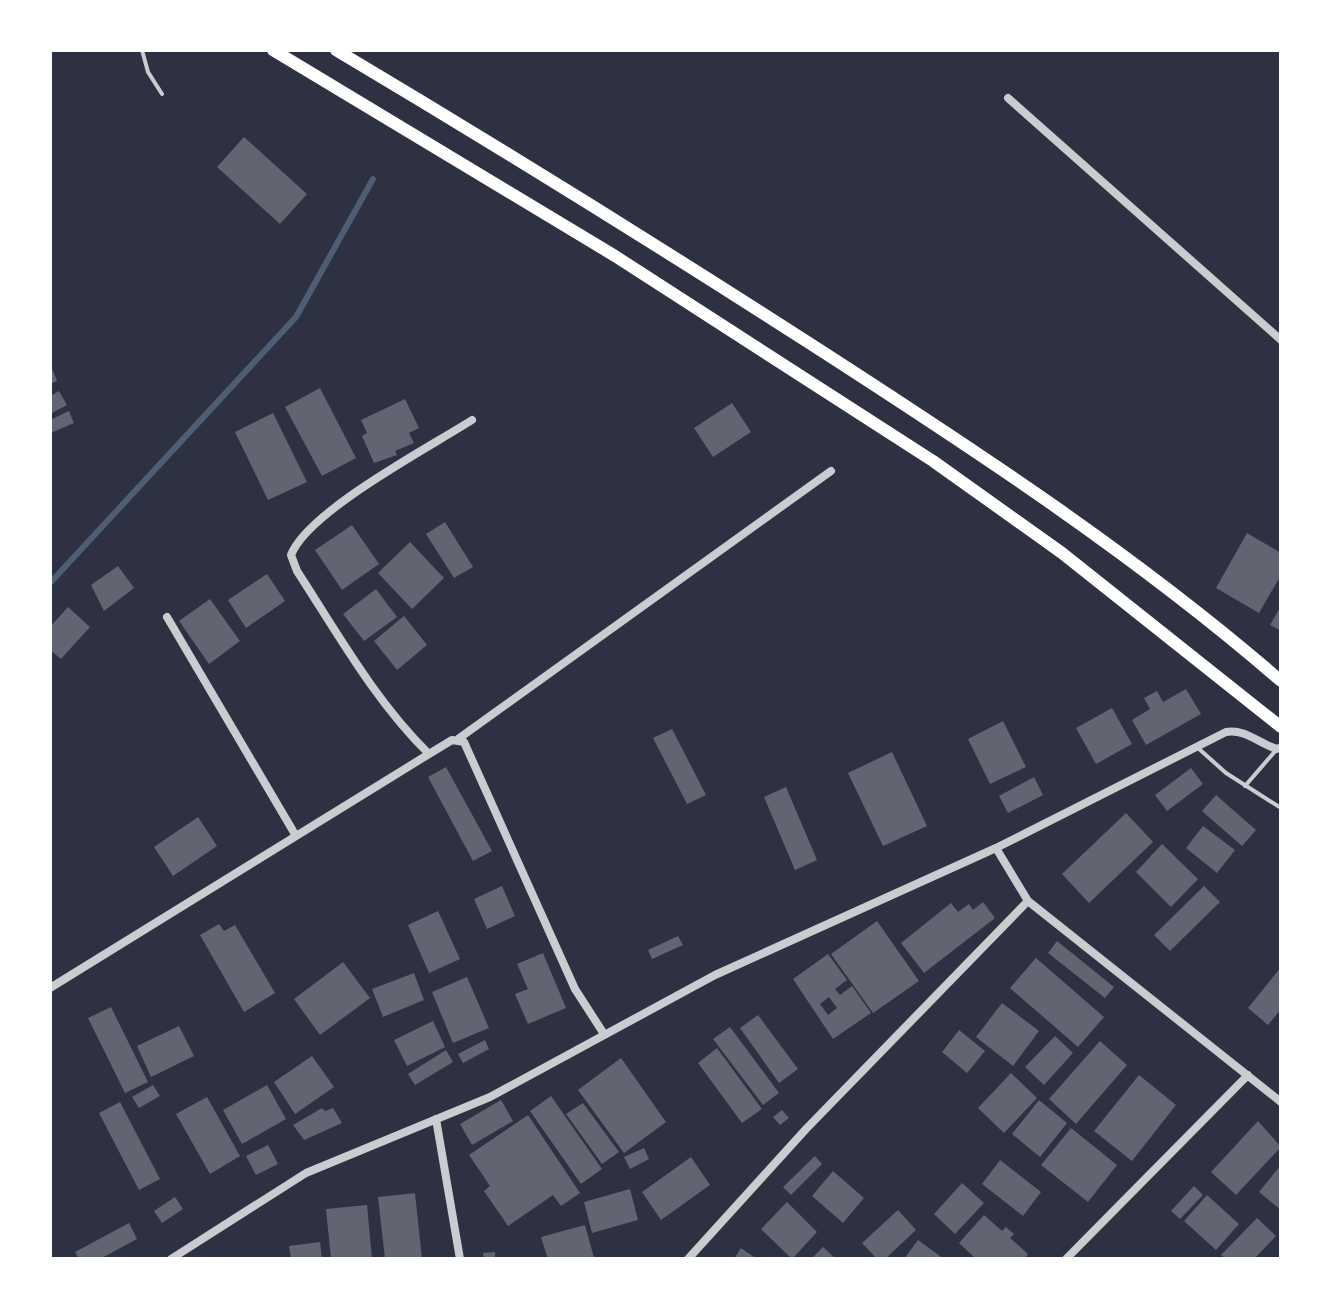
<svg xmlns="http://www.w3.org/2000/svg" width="1331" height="1309" viewBox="0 0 1331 1309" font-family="'Source Sans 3',sans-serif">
  <rect width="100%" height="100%" fill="#2d3142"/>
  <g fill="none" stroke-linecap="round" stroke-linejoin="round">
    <path stroke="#4f5d75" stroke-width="6" d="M50 583 296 317 373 179"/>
  </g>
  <path fill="#626471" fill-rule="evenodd" d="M244 137 307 194 280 224 217 167Z
    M50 363 57 381 50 384Z
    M320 388 356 458 322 476 285 407Z
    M59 391 67 405 50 414V396Z
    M405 399 419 428 409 433 414 443 395 451 397 455 374 463 362 436 367 433 361 420Z
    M732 403 751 432 713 457 694 428Z
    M69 411 74 423 51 433 50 420Z
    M273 413 307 482 268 500 235 432Z
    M445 522 473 567 454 578 426 534Z
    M352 525 379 564 342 590 315 550Z
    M1247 533 1281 553V575L1259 613 1216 588Z
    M410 542 444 578 412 609 378 573Z
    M118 566 134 588 104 611 91 585Z
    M267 574 285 601 246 628 228 600Z
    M376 589 397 617 364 641 343 614Z
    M210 599 240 641 209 664 179 621Z
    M1281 606V631L1270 625Z
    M68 607 90 627 61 659 50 650V627Z
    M404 616 427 645 397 670 374 641Z
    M1186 689 1201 714 1146 745 1132 720 1150 709 1144 698 1157 691 1163 702Z
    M1112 708 1132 744 1096 764 1076 728Z
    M1003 721 1026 767 990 784 968 739Z
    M672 729 706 795 687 804 653 738Z
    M892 752 927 826 883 846 848 773Z
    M446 767 492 851 473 861 428 777Z
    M1191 768 1203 784 1167 811 1155 795Z
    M1034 777 1043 795 1008 813 999 796Z
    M786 787 817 860 795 870 764 797Z
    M1216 795 1256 830 1242 846 1202 811Z
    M1126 813 1153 842 1089 903 1062 874Z
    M198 817 217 846 173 876 154 847Z
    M1203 826 1235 850 1217 873 1186 848Z
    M1162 844 1198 879 1171 907 1136 872Z
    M502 886 515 916 487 929 474 899Z
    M1204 886 1220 902 1170 951 1154 935Z
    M983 902 995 918 924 973 901 943 951 903 958 912 969 904 973 910Z
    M438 911 460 959 429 973 408 925Z
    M877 921 919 981 873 1013 831 954Z
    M219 924 224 931 235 925 275 993 244 1012 200 935Z
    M678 936 683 945 652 959 648 950Z
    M1057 941 1114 987 1105 998 1048 953Z
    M543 953 566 1008 528 1024 515 994 528 989 517 964Z
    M828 954 847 980 835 989 840 995 852 986 871 1013 833 1039 793 979ZM829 997 837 1008 828 1015 820 1004Z
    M1036 958 1104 1017 1078 1047 1010 988Z
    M343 962 370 998 320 1035 294 999Z
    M1281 967V1009L1268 1025 1248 1008Z
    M414 973 424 1000 383 1017 372 989Z
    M467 977 489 1028 453 1043 432 992Z
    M1002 1003 1039 1031 1013 1066 976 1037Z
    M111 1007 148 1082 125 1093 88 1018Z
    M758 1015 798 1069 779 1083 740 1028Z
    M433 1021 445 1047 407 1066 394 1040Z
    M179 1026 194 1056 151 1077 137 1046Z
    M730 1027 779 1093 763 1105 713 1039Z
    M959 1030 985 1051 967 1073 942 1052Z
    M1055 1036 1073 1053 1044 1085 1025 1067Z
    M485 1040 489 1049 463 1063 458 1054Z
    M1100 1041 1127 1065 1076 1124 1049 1099Z
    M717 1048 762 1109 742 1123 698 1063Z
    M446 1050 453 1062 415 1085 408 1074Z
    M312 1056 334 1087 295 1114 274 1082Z
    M621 1058 666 1122 624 1153 578 1090Z
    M1011 1073 1037 1098 1004 1133 978 1108Z
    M1139 1075 1176 1105 1132 1161 1094 1131Z
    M153 1085 160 1096 139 1108 132 1097Z
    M267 1085 286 1119 242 1144 223 1110Z
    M551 1096 602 1169 581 1184 530 1111Z
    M207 1097 240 1156 210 1174 176 1114Z
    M501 1100 513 1121 472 1145 460 1124Z
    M1039 1100 1067 1123 1040 1157 1012 1134Z
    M120 1102 160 1179 139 1190 99 1113Z
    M583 1103 619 1152 602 1164 566 1114Z
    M322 1108 325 1111 333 1108 342 1123 304 1140 293 1125Z
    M782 1110 789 1118 780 1125 773 1117Z
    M528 1115 580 1193 561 1206 553 1195 508 1226 484 1191 490 1186 469 1155Z
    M1258 1121 1281 1147 1236 1195 1211 1172Z
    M1071 1128 1117 1165 1088 1202 1041 1165Z
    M268 1145 278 1164 256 1175 246 1156Z
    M644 1148 649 1159 630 1169 624 1157Z
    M815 1156 822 1164 791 1195 783 1187Z
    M691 1157 710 1185 661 1220 642 1192Z
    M1000 1160 1041 1192 1023 1216 982 1184Z
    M1281 1165V1210L1259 1192Z
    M833 1171 864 1198 843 1223 812 1196Z
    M962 1183 984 1203 955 1234 934 1214Z
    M1194 1186 1203 1195 1180 1219 1171 1211Z
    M630 1189 638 1220 592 1233 584 1202Z
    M415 1193 422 1259H385L378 1197Z
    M1207 1195 1239 1224 1216 1250 1184 1221Z
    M175 1197 183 1209 162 1223 154 1211Z
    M787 1202 817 1232 792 1259 761 1229Z
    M367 1205 372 1259H331L326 1209Z
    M898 1210 916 1230 885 1259H877L862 1243Z
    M984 1215 1002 1231 1006 1227 1014 1234 1010 1238 1028 1254 1024 1259H976L959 1243Z
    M1257 1218 1276 1236 1254 1259H1226L1221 1255Z
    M129 1223 137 1239 100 1259H79L75 1252Z
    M585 1225 594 1258 548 1259 541 1237Z
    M918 1240 944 1259H904Z
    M320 1242 322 1259H291L289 1246Z
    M823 1247 836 1259H811Z
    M741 1248 757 1259H734Z
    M495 1252V1259H484L483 1253Z"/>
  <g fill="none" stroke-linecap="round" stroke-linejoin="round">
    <path stroke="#caccd0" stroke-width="4" d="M142 50 148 72 162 94
      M1198 748 1226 773 1281 808
      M1245 786 1277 749"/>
    <path stroke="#caccd0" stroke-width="8" d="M1008 98 1281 340
      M472 420C430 447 308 511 291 555L297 571C338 634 375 701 429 754L452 740 464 742 575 989 604 1034
      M167 617 296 836
      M458 739 831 471
      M1028 901 1281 1102
      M50 988 429 754
      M436 1119 460 1259
      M171 1259 306 1173 490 1097 715 975 996 848 1226 732C1247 729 1257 743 1277 749L1281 747
      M688 1259 806 1129 1028 901 996 848
      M1066 1259 1248 1075"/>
    <path stroke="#fff" stroke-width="12" d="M273 50 615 256 933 461 1062 553 1281 727
      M336 50C499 147 660 247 820 350 978 452 1138 557 1281 681"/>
  </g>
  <rect width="1331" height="1309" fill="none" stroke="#ffffff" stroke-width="104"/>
</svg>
